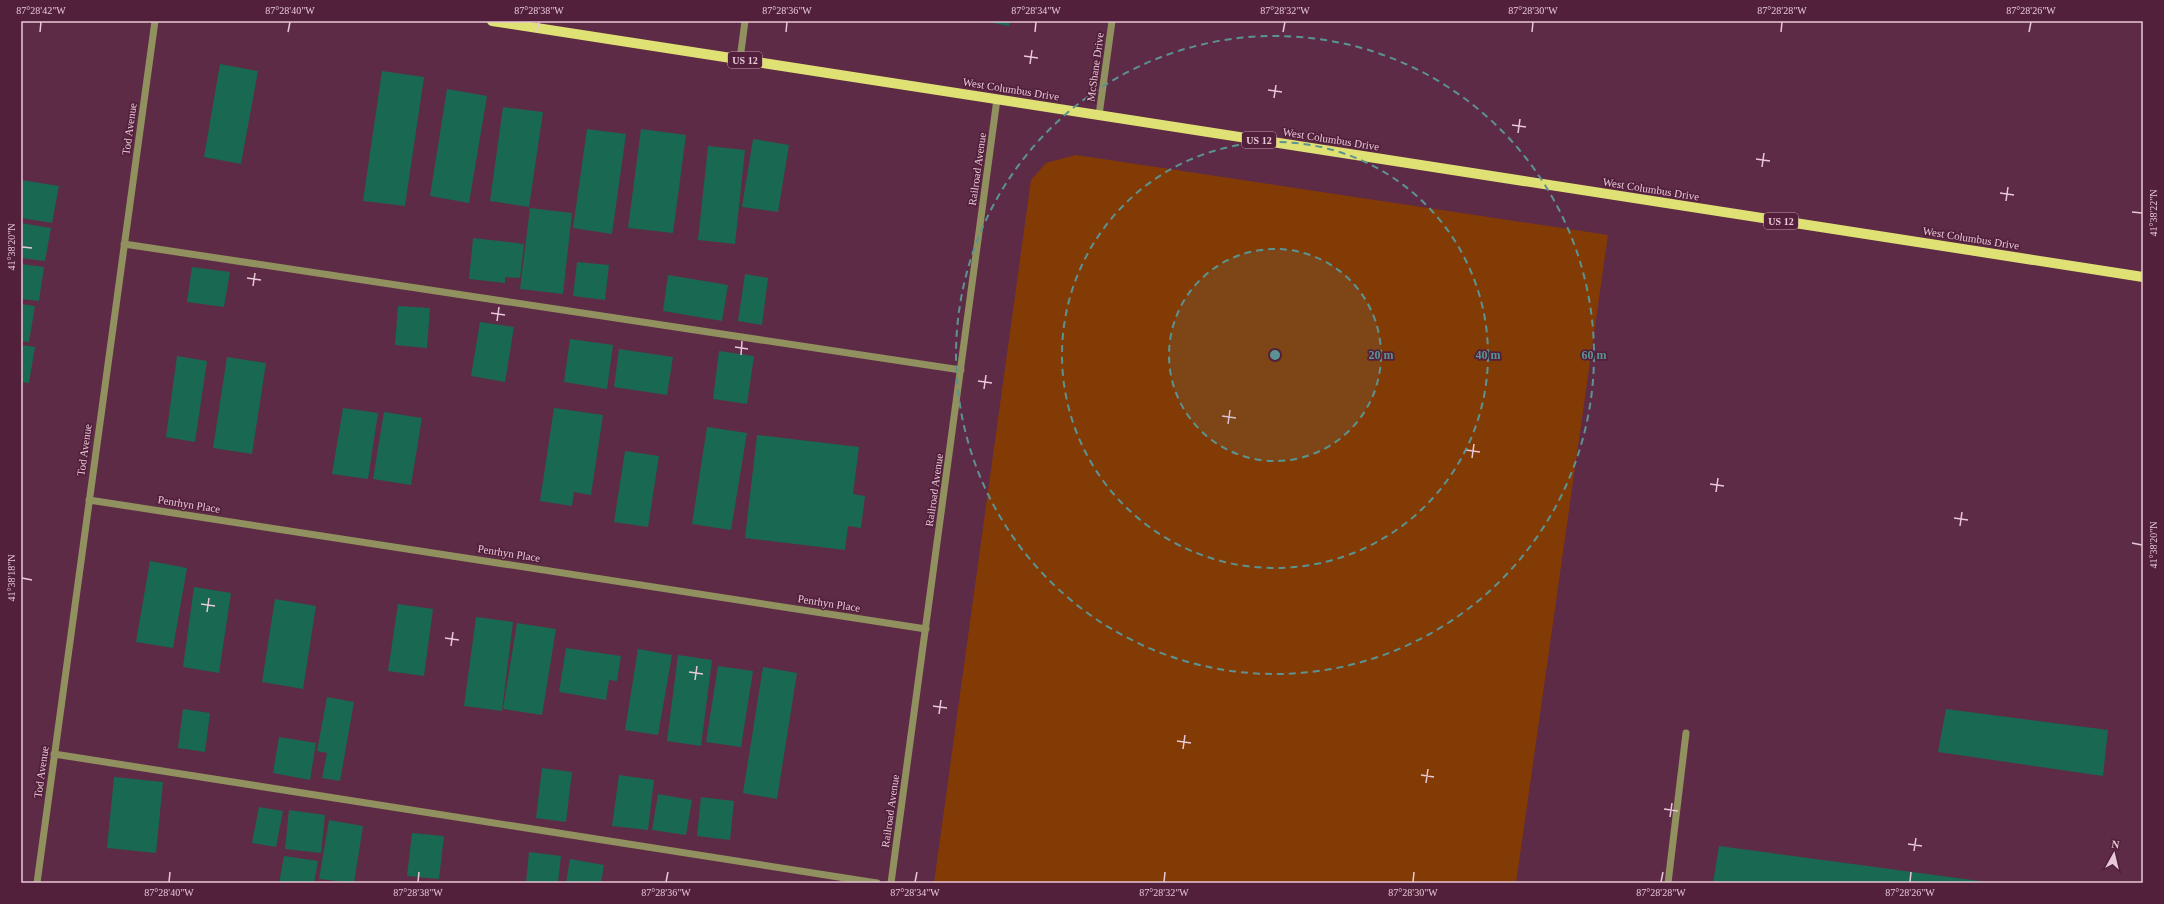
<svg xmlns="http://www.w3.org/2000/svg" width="2164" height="904" viewBox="0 0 2164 904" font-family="Georgia,serif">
  <rect width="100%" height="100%" fill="#5e2b46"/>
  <path fill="#833b05" d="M1076 155 1608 235 1516 883H934L1031 180 1046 163Z"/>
  <path fill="#196851" d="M982 21H1010L1009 26Z
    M220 64 258 71 241 164 204 157Z
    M382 71 424 77 405 206 363 201Z
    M447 89 487 96 469 203 430 196Z
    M503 107 543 112 529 207 490 201Z
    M587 129 626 134 612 234 573 228Z
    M641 129 686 135 673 233 628 228Z
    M753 139 789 145 778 212 742 207Z
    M708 146 745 150 735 244 698 240Z
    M21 180 59 186 52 223 21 218Z
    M530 208 572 213 563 294 520 289Z
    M21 223 51 228 45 261 21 258Z
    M473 238 524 244 520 278 505 277V283L469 279Z
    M577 262 609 265 605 300 573 296Z
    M21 264 44 267 39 301 21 299Z
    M192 267 230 272 224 307 187 302Z
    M745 274 768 278 762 325 738 321Z
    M668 275 728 285 722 321 663 311Z
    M21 304 35 306 29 342 21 341Z
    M398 306 430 308 427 348 395 345Z
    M480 322 514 327 505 382 471 376Z
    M570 339 613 345 607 389 564 382Z
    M21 345 35 347 29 383 21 382Z
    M619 349 673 357 667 395 614 387Z
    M719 351 754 356 747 404 713 399Z
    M177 356 207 361 195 442 166 437Z
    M227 357 266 363 252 454 213 448Z
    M343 408 378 413 368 479 332 474Z
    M554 408 603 415 591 495 574 492 572 506 540 501Z
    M384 412 422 418 411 485 373 479Z
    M707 427 747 433 731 530 692 524Z
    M757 435 859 447 853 494 865 496 861 528 848 526 845 550 745 538Z
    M625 451 659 456 648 527 614 522Z
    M150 561 187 568 173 648 136 642Z
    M194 587 231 593 219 673 183 667Z
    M275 599 316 606 303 689 262 682Z
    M398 604 433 609 424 676 388 671Z
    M476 617 513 622 502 711 464 706Z
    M517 623 556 629 542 715 503 709Z
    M566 648 621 656 617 681 609 680 606 700 559 692Z
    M638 649 672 655 658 735 625 730Z
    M678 655 712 660 701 746 667 741Z
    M718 666 753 671 741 747 706 742Z
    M763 667 797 673 777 799 743 793Z
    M327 697 354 702 340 781 322 778 327 753 317 751Z
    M183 709 210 713 205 752 178 748Z
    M1946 709 2108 730 2103 776 1938 752Z
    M279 737 316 743 310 780 273 773Z
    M542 768 572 772 566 822 536 818Z
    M619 775 654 780 648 830 612 826Z
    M114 777 163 782 156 853 107 848Z
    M658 794 692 800 686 835 652 830Z
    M701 797 734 801 730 840 697 836Z
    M259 807 283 811 276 847 252 843Z
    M289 810 325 815 321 853 285 849Z
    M329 820 363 826 354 883 319 879Z
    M412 833 444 836 439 879 407 876Z
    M1719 846 1987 882V883H1713Z
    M529 852 561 856 558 883H526Z
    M284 856 318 861 314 883H279Z
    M570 859 604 865 601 883H566Z"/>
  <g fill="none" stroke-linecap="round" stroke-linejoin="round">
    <path stroke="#90915e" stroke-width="7" d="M740 59 745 21
      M1099 115 1112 21
      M124 244 961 370
      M89 500 926 629
      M54 754 877 883
      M37 883 155 21
      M891 883 997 99
      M1668 883 1686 733"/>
    <path stroke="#e0e175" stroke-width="10" d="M492 21 2143 277"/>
  </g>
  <path fill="none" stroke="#e8c8d6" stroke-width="1.5" d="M40 32 41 22M288 32 290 22M537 32 539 22M786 32 787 22M1035 32 1036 22M1283 32 1285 22M1532 32 1533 22M1781 32 1782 22M2029 32 2031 22M1024 56 1038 58M1030 64 1032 50M1268 90 1282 92M1274 98 1276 85M1512 125 1526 127M1518 133 1520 119M1756 159 1770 161M1762 167 1764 153M2000 193 2014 195M2006 201 2008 187M2132 212 2142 213M22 247 32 248M247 278 261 280M253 286 255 273M491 313 505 315M497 321 499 307M735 347 748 349M741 355 742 341M978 381 992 383M984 389 986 375M1222 416 1236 418M1228 424 1230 410M1466 450 1480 452M1472 458 1474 444M1710 484 1724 486M1716 492 1718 478M1954 518 1968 520M1960 526 1962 512M2132 543 2142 545M22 578 32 580M201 604 215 606M207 612 209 598M445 638 459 640M451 646 453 632M689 672 703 674M695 680 697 666M933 706 947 708M939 714 941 700M1177 741 1191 743M1183 749 1185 735M1421 775 1434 777M1426 783 1428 769M1664 809 1678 811M1670 817 1672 803M1908 844 1922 846M1914 851 1916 838M169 882 170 872M418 882 419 872M666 882 668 872M915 882 917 872M1164 882 1165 872M1413 882 1414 872M1661 882 1663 872M1910 882 1911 872"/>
  <circle cx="1275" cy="355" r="106" fill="#5b9392" fill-opacity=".12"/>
  <g fill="none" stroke="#5b9392" stroke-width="2" stroke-dasharray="7 5">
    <circle cx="1275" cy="355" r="106"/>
    <circle cx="1275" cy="355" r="213"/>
    <circle cx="1275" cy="355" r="319"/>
  </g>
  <g text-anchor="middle" stroke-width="3.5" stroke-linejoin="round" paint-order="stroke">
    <g fill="#52203b" stroke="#bb96a8" stroke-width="1">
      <rect x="728" y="52" width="34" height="16" rx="3"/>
      <rect x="1242" y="132" width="34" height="16" rx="3"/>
      <rect x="1764" y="213" width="34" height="16" rx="3"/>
    </g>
    <g font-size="10" font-weight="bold" fill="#e8c8d6">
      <text x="745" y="64">US 12</text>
      <text x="1259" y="144">US 12</text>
      <text x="1781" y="225">US 12</text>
    </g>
    <g font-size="11" fill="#e8c8d6" stroke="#52203b">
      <text transform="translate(1095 67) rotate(-82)" y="4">McShane Drive</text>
      <text transform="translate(1011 89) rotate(9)" y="4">West Columbus Drive</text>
      <text transform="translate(129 129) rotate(-82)" y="4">Tod Avenue</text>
      <text transform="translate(1331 139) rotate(9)" y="4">West Columbus Drive</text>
      <text transform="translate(977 169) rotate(-82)" y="4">Railroad Avenue</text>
      <text transform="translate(1651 189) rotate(9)" y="4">West Columbus Drive</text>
      <text transform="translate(1971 238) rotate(9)" y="4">West Columbus Drive</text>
      <text transform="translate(84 450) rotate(-82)" y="4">Tod Avenue</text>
      <text transform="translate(934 490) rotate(-82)" y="4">Railroad Avenue</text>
      <text transform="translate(189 504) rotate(9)" y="4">Penrhyn Place</text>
      <text transform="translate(509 553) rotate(9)" y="4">Penrhyn Place</text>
      <text transform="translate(829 603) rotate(9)" y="4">Penrhyn Place</text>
      <text transform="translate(41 772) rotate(-82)" y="4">Tod Avenue</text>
      <text transform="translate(890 811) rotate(-82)" y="4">Railroad Avenue</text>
    </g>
  </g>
  <circle cx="1275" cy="355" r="6" fill="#5b9392" stroke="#52203b" stroke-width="2"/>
  <g font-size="12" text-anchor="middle" font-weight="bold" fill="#5b9392" stroke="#52203b" stroke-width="3.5" stroke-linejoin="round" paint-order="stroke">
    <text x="1381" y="359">20 m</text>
    <text x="1488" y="359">40 m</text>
    <text x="1594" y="359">60 m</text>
  </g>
  <rect width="2164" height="904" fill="none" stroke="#52203b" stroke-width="44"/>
  <g transform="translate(2114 854) rotate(8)" stroke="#52203b" stroke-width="3" paint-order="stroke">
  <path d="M0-3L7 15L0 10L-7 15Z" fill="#e8c8d6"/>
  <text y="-6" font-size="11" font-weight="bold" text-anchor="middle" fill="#e8c8d6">N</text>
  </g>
  <rect x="22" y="22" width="2120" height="860" fill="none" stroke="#e8c8d6" stroke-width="1.5"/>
  <g font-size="10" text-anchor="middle" fill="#e8c8d6">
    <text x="41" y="14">87°28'42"W</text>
    <text x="290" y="14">87°28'40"W</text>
    <text x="539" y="14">87°28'38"W</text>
    <text x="787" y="14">87°28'36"W</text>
    <text x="1036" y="14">87°28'34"W</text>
    <text x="1285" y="14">87°28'32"W</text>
    <text x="1533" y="14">87°28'30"W</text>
    <text x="1782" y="14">87°28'28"W</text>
    <text x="2031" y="14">87°28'26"W</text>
    <text transform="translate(2153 213) rotate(-90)" y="4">41°38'22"N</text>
    <text transform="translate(11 247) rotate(-90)" y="4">41°38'20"N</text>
    <text transform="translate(2153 545) rotate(-90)" y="4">41°38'20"N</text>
    <text transform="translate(11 578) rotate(-90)" y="4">41°38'18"N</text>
    <text x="169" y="896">87°28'40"W</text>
    <text x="418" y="896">87°28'38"W</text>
    <text x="666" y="896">87°28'36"W</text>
    <text x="915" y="896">87°28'34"W</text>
    <text x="1164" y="896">87°28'32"W</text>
    <text x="1413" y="896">87°28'30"W</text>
    <text x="1661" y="896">87°28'28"W</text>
    <text x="1910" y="896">87°28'26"W</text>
  </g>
</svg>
